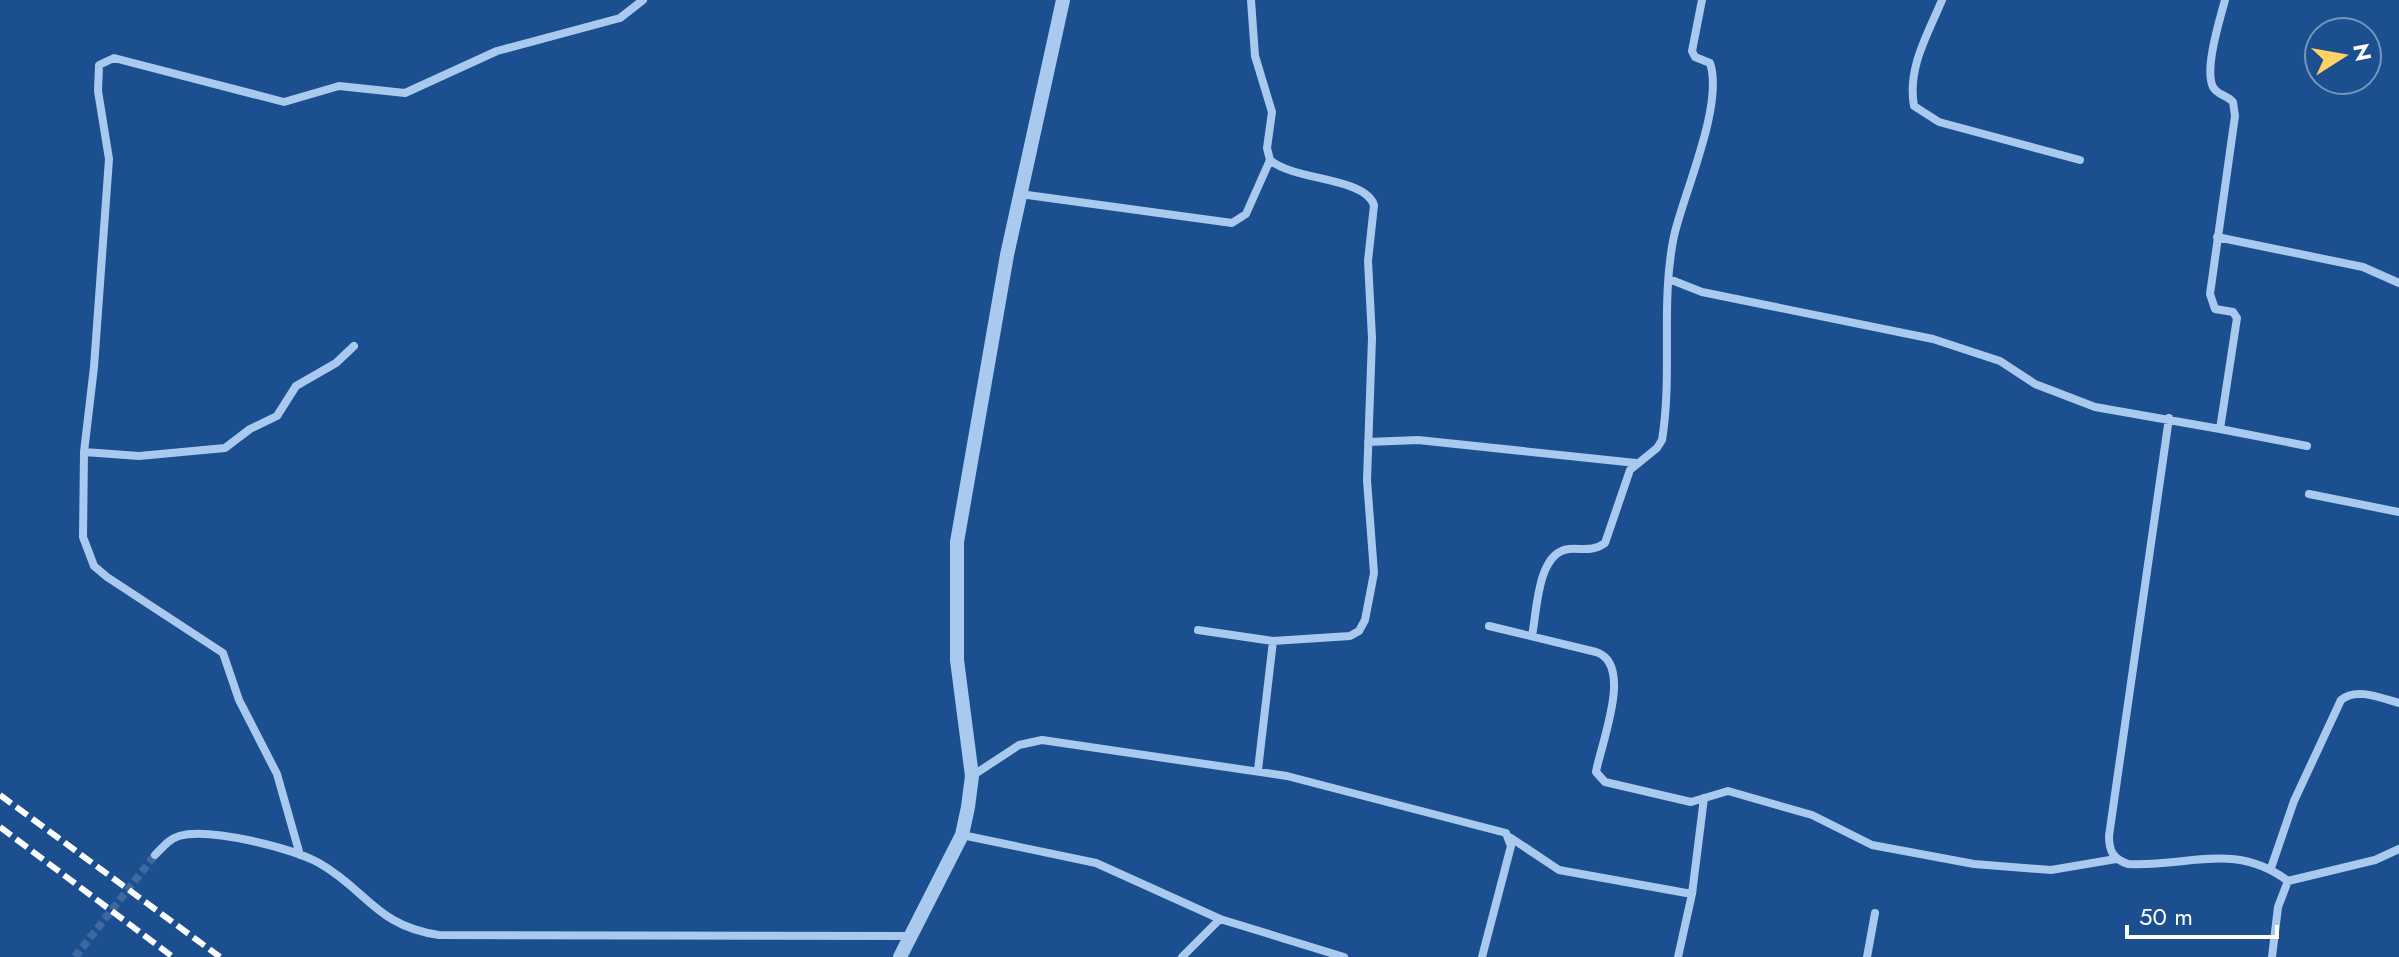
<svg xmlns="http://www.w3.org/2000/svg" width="2399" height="957" viewBox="0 0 2399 957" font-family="Jost,sans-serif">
  <rect width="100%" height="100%" fill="#1b4f8f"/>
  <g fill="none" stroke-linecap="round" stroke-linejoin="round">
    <path stroke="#3d69a0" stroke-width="8" stroke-dasharray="8 4" stroke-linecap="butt" d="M75 957 155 855"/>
    <path stroke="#a9c9ee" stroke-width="8" d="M1942 0C1928 34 1907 68 1914 106L1939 122 2080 160
      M2225 0C2220 19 2204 69 2213 87 2217 95 2227 95 2233 102L2235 116 2210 294 2215 309 2233 312 2237 318 2220 429 2307 446
      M1020 194 1232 223 1246 214 1270 160
      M2217 237 2363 267 2399 283
      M1669 279 1702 292 1933 339 2000 361 2035 384 2095 407 2220 429
      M2169 418 2109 836C2109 851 2113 859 2128 864 2189 867 2234 841 2288 881
      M1368 442 1418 440 1636 463
      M84 452 139 456 225 448 250 429 277 416 296 386 336 363 354 346
      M2309 494 2399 512
      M1489 626 1596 652C1634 664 1601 743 1596 772L1605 782 1691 802 1728 791 1812 815 1872 845 1974 864 2051 870 2116 859
      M1198 630 1273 641 1350 636 1359 631 1365 620 1374 573 1367 480 1372 338 1368 261 1374 205C1365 177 1294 181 1270 160L1267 148 1272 112 1255 56 1251 0
      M1532 636C1537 612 1537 552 1569 549 1582 548 1593 552 1605 543L1630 470 1657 448 1662 440C1673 373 1660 303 1674 236 1684 192 1724 105 1710 63L1695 57 1692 51 1702 0
      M1258 770 1273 641
      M972 776 1019 745 1042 740 1287 776 1506 833 1511 846 1482 957
      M962 835 1096 863 1220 919 1344 957
      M1511 838 1559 870 1692 894
      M155 855C163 847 169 839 179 836 209 827 292 848 319 863 367 890 376 926 439 935L912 936
      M300 855 277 774 239 700 223 653 107 577 94 566 83 537 84 452 94 367 109 159 98 91 99 65 114 58 284 102 339 86 405 93 497 51 620 18 643 0
      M2271 868 2294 801 2341 700C2356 687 2381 698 2399 703
      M1182 957 1220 919
      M1678 957 1692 894 1704 798
      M1867 957 1875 913
      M2272 957 2278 907 2288 881 2375 860 2399 849"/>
    <path stroke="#a9c9ee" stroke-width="14" d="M900 957 962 835 968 807 972 776 957 660V542L1007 255 1063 0"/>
    <path stroke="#fff" stroke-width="6" stroke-dasharray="14 6" stroke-linecap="butt" d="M0 795 220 957
      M0 827 173 957"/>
  </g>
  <g transform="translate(2343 56) rotate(79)"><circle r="38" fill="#1b4f8f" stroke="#7695bc" stroke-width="2"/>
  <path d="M0-6L14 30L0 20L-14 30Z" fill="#ffd166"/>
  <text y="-12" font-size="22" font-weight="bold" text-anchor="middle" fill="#ffffff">N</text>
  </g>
  <path d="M2127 925v12h150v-12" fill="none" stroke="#ffffff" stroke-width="4"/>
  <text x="2139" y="925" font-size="24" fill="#ffffff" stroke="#1b4f8f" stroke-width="6" paint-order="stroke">50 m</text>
</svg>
